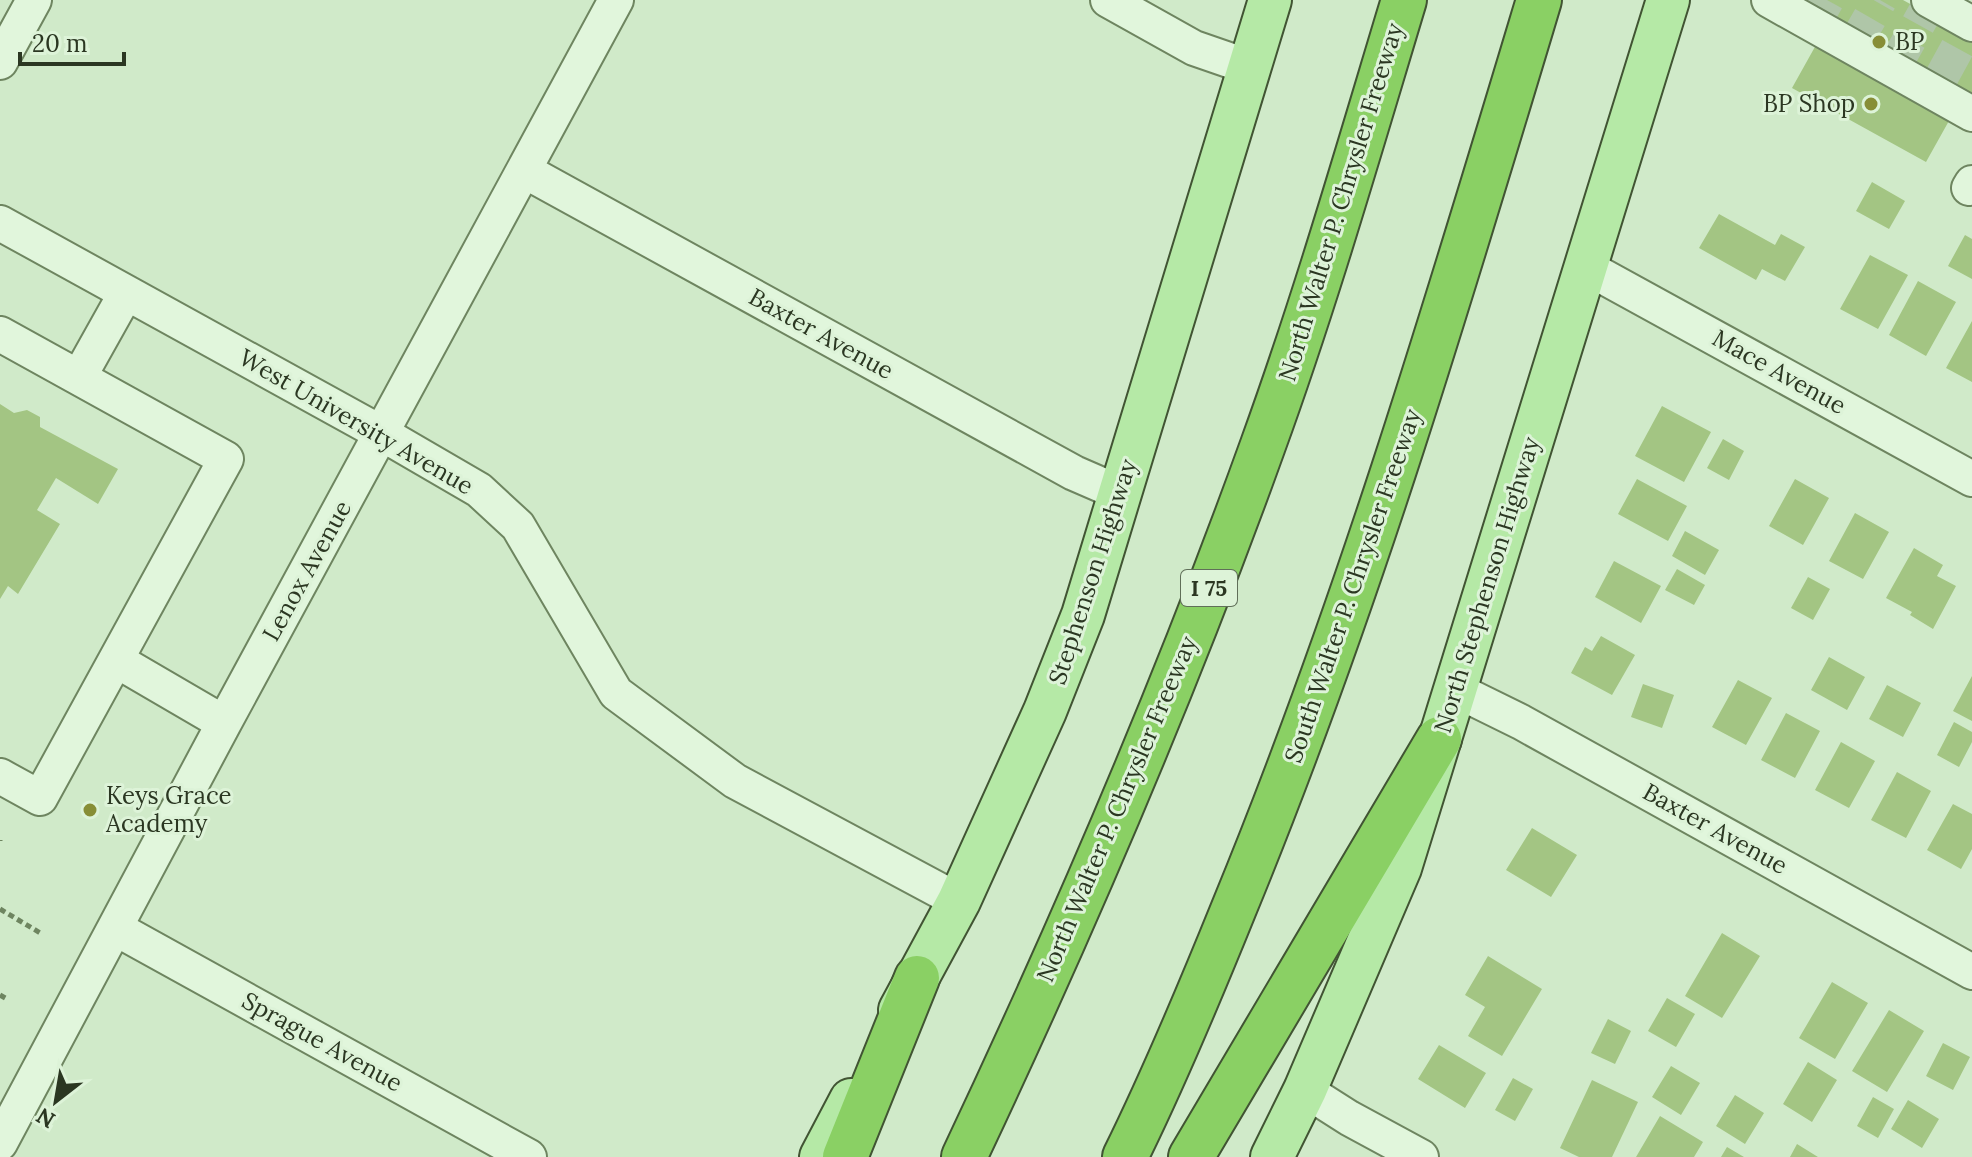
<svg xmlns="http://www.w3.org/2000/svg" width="1972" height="1157" viewBox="0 0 1972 1157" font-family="Lora,serif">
  <rect width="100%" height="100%" fill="#d0eac9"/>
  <path fill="#a3c583" d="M1800 0H1903L1972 38V94L1913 62 1950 119 1926 162 1792 88 1816 45Z
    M1872 182 1905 201 1889 229 1856 211Z
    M1719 214 1775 245 1781 234 1805 247 1785 281 1762 269 1756 280 1699 248Z
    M1965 235 1972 239V279L1948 266Z
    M1870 255 1908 275 1878 329 1840 309Z
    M1918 281 1956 302 1926 356 1889 335Z
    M1972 321V382L1946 368Z
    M0 404 14 413 27 410 40 417V427L118 469 98 504 56 478 37 510 60 524 18 594 8 586 0 599Z
    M1662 406 1711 432 1684 482 1635 456Z
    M1723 439 1744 451 1729 480 1707 468Z
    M1637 479 1687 506 1668 541 1618 514Z
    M1795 479 1829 498 1803 545 1769 526Z
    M1855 513 1889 532 1863 579 1829 561Z
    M1685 531 1719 550 1705 575 1672 556Z
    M1914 548 1943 565 1937 576 1956 586 1933 629 1910 615 1912 612 1886 598Z
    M1614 561 1661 586 1641 623 1595 597Z
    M1677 569 1705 585 1694 605 1665 590Z
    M1808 577 1830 589 1813 620 1791 608Z
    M1601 636 1635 655 1612 695 1571 673 1585 647 1592 651Z
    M1829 657 1865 677 1847 710 1811 690Z
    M1972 676V721L1953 711Z
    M1738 680 1772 698 1746 745 1712 727Z
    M1643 684 1674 695 1662 728 1631 717Z
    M1887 685 1921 703 1903 737 1869 719Z
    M1786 713 1820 731 1795 778 1761 760Z
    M1954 722 1972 732V742L1959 767 1937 755Z
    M1841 742 1875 761 1849 808 1815 790Z
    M1897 772 1931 791 1906 838 1871 820Z
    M1953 804 1972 814V849L1961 869 1927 850Z
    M1532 828 1577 855 1551 897 1506 870Z
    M1722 933 1760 956 1722 1018 1685 996Z
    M1488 956 1542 989 1502 1056 1468 1036 1485 1007 1465 995Z
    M1832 982 1868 1003 1835 1059 1799 1038Z
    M1667 998 1695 1014 1676 1047 1648 1031Z
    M1889 1010 1924 1031 1887 1092 1852 1071Z
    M1608 1019 1631 1031 1615 1064 1591 1053Z
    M1943 1043 1970 1057 1953 1090 1926 1076Z
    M1439 1045 1486 1073 1465 1108 1418 1079Z
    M1808 1062 1837 1080 1812 1122 1783 1104Z
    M1671 1066 1700 1083 1681 1115 1652 1097Z
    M1513 1078 1533 1089 1515 1121 1495 1110Z
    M1592 1080 1638 1102 1612 1157H1579L1560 1148Z
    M1735 1095 1764 1113 1745 1144 1716 1126Z
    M1873 1097 1894 1109 1878 1138 1857 1126Z
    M1908 1100 1939 1119 1922 1148 1891 1129Z
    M1660 1116 1703 1142 1694 1157H1636Z
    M1797 1144 1818 1157H1790Z
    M1727 1147 1744 1157H1721Z"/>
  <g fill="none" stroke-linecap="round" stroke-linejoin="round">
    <path stroke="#afc6a8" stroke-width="34" stroke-dasharray="34 17" stroke-linecap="butt" d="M1821 11 1827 0
      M1853 47 1880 0
      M1893 69 1925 12
      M1941 78 1965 34"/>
    <g stroke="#6e8560" stroke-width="38">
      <path id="minor" d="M1108 0 1194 48 1249 67
        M1769 0 1972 114
        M1929 0 1972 24
        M0 62 34 0
        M525 171 1074 473 1120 493
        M1969 188 1972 183
        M0 223 381 433 479 490 518 526 616 693 735 781 959 901
        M1586 267 1972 479
        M0 334 226 459 40 798 0 776
        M79 377 126 293
        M116 660 224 723
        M1456 690 1521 722 1972 972
        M115 928 529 1157
        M1305 1090 1349 1118 1421 1157
        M0 1143 224 723 616 0"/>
    </g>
    <g stroke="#415433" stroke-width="46">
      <path id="major" d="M900 1010 959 901 1045 711 1083 615 1270 0
        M821 1157 851 1100
        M1272 1157 1305 1090 1400 868 1668 0"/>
    </g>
    <g stroke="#415433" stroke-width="48">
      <path id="highway" d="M845 1157 917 978
        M964 1157C1074 924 1176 687 1263 445 1316 299 1359 149 1404 0
        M1125 1157C1165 1076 1200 992 1234 908 1356 612 1447 306 1539 0
        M1191 1157 1439 739"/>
    </g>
    <path stroke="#6e8560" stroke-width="5" stroke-dasharray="6 4" stroke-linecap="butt" d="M0 841V840
      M0 909 42 934
      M0 995 7 999"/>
    <use href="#minor" stroke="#e1f6dc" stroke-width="34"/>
    <use href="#major" stroke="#b5e9a6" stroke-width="42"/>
    <use href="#highway" stroke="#8ad064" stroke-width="44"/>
  </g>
  <g fill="#878e36" stroke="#ddf3d8" stroke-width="3">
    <circle cx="1879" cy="42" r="8"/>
    <circle cx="1871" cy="104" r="8"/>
    <circle cx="90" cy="810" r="8"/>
  </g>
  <g text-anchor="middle" stroke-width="6" stroke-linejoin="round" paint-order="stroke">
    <rect fill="#ddf3d8" stroke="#606f59" stroke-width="2" x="1181" y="570" width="56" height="36" rx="6"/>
    <g font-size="22" font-weight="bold" fill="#2b3722">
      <text x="1209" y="596">I 75</text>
    </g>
    <g font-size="24" fill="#2b3722" stroke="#ddf3d8" text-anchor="start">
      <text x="1895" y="50">BP</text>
      <text x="1855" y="112" text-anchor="end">BP Shop</text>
      <text x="106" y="804">Keys Grace<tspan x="106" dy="28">Academy</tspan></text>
    </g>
    <g font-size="24" fill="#2b3722" stroke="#ddf3d8">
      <text transform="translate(1341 202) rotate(-73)" y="8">North Walter P. Chrysler Freeway</text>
      <text transform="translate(821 334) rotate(29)" y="8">Baxter Avenue</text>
      <text transform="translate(1779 372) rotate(29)" y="8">Mace Avenue</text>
      <text transform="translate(356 422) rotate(30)" y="8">West University Avenue</text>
      <text transform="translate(307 571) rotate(-61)" y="8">Lenox Avenue</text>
      <text transform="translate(1093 572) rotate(-72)" y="8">Stephenson Highway</text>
      <text transform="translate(1487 585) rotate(-73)" y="8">North Stephenson Highway</text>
      <text transform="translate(1353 586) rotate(-71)" y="8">South Walter P. Chrysler Freeway</text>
      <text transform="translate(1117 809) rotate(-67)" y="8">North Walter P. Chrysler Freeway</text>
      <text transform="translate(1715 829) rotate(29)" y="8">Baxter Avenue</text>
      <text transform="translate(322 1042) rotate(29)" y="8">Sprague Avenue</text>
    </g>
  </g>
  <g transform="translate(56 1101) rotate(211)" stroke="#ddf3d8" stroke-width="6" paint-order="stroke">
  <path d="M0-6L14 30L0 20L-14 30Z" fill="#2b3722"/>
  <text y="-12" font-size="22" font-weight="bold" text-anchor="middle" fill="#2b3722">N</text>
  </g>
  <path d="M20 52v12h104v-12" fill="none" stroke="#2b3722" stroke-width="4"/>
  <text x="32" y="52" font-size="24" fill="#2b3722" stroke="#ddf3d8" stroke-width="6" paint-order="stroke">20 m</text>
</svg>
